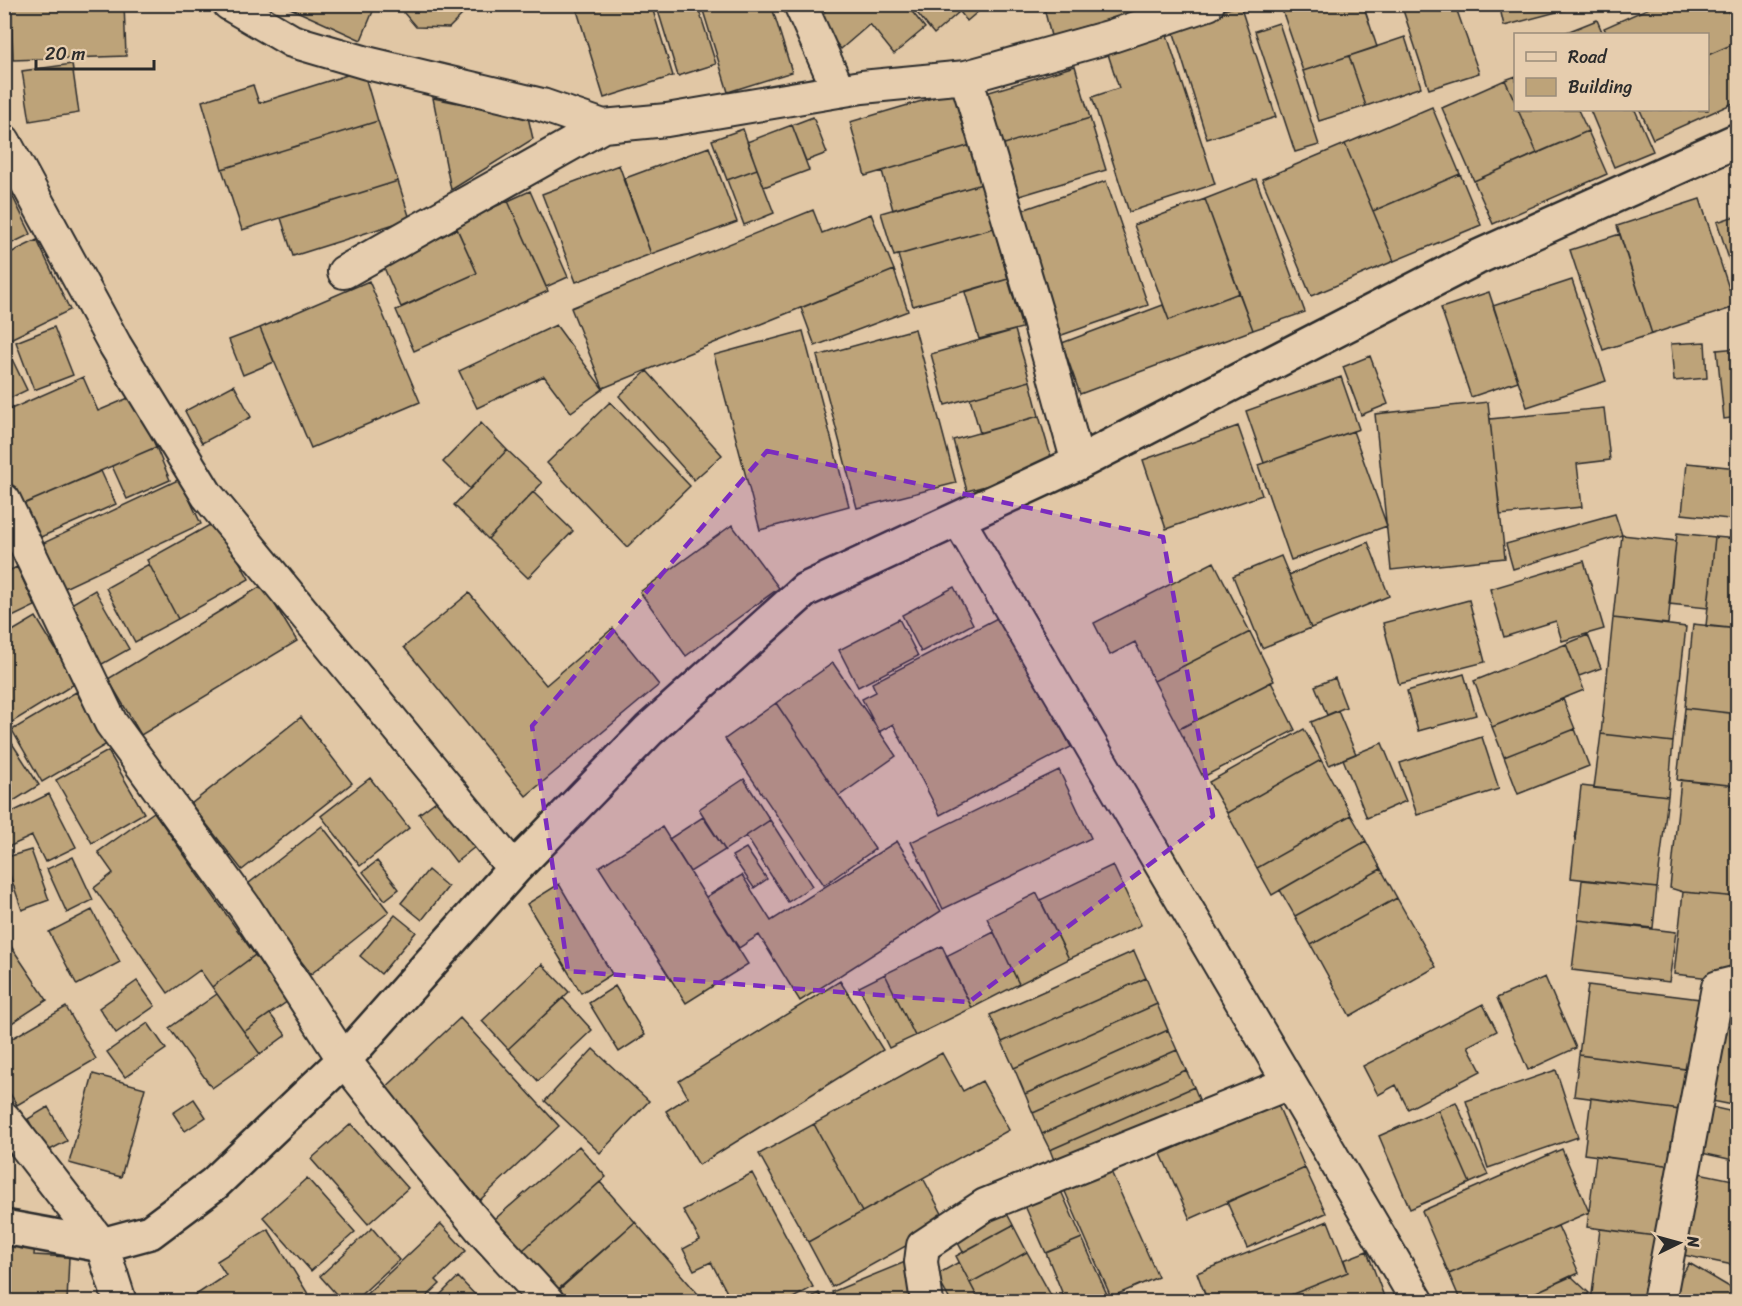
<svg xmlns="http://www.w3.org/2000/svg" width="1742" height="1306" viewBox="0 0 1742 1306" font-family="Sriracha,sans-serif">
  <rect width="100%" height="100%" fill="#e1c7a5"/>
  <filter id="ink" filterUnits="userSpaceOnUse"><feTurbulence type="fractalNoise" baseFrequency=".0167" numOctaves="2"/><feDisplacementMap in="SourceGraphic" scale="12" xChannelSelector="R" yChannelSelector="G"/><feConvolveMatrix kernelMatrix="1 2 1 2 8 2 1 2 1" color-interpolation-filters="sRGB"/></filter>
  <g filter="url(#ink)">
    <path fill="#bda379" stroke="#2b2b2b" stroke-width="1.5" d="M11 4H124L126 56 13 60Z
      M281 4H376L361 40Z
      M394 4H471V6L449 28 416 27 398 6Z
      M575 4H651L673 76 604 98Z
      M656 4H697L716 64 678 76Z
      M701 4H771L792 72 728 92Z
      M833 4H906L925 28 894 54 870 24 841 49 816 19Z
      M910 4H951L958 13 934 34Z
      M954 4H987L967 21Z
      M1043 4H1164L1051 36Z
      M1280 4H1363L1377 47 1303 71Z
      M1401 4H1465L1456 8 1479 73 1429 89Z
      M1499 4H1587L1504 26Z
      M1658 4H1725L1738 33V42L1708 55V34H1607L1604 28Z
      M1240 5 1276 117 1207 139 1172 27Z
      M1597 20 1603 34H1562Z
      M1279 23 1319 145 1295 152 1255 31Z
      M1166 32 1215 184 1129 212 1092 97 1119 88 1107 51Z
      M1405 37 1421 87 1366 106 1349 56Z
      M1738 42V101L1653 139 1640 110H1708V55Z
      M1349 56 1366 106 1319 121 1303 71Z
      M72 64 79 113 30 121 22 71Z
      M1075 66 1090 118 1001 145 986 93Z
      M363 70 378 121 222 169 202 101 253 85 259 103Z
      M1516 76V104L1505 80Z
      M1505 80 1516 104V110H1518L1537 153 1474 181 1442 108Z
      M956 91 971 145 865 176 850 122Z
      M433 98 528 117 533 139 451 190Z
      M1432 107 1460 174 1373 211 1345 144Z
      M1518 110H1578L1588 131 1537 153Z
      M1590 110H1635L1653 151 1614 167Z
      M813 117 827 153 806 161 792 125Z
      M1090 118 1106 170 1016 197 1001 145Z
      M378 121 398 181 242 230 222 169Z
      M792 125 809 170 764 187 747 142Z
      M743 129 757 169 727 180 712 140Z
      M1588 131 1607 174 1493 224 1474 181Z
      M1345 144 1394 261 1311 296 1262 179Z
      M971 145 982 184 893 210 882 171Z
      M709 147 737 222 651 254 623 179Z
      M619 165 651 254 576 282 542 194Z
      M757 169 774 213 744 225 727 180Z
      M1460 174 1481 225 1394 261 1373 211Z
      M4 179 31 234 4 247Z
      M1256 179 1305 312 1253 330 1205 199Z
      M398 181 410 219 293 256 281 218Z
      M1106 181 1148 305 1059 336 1017 212Z
      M982 184 994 228 894 256 881 213Z
      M530 191 568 277 546 287 508 201Z
      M1205 199 1239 293 1169 320 1134 225Z
      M1700 199 1735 307 1652 334 1617 226Z
      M508 201 548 291 414 351 396 310 477 273 455 224Z
      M813 210 822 233 871 214 894 270 603 388 571 308Z
      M1738 215V287L1717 222Z
      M994 228 1008 279 913 306 898 255Z
      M457 229 477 273 401 307 382 263Z
      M1620 234 1652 334 1603 350 1570 250Z
      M37 240 70 310 4 342V256Z
      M894 270 908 311 815 346 801 308Z
      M1008 279 1022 328 979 339 965 292Z
      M1572 280 1606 381 1527 407 1493 306Z
      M369 281 420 402 311 448 260 328Z
      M1489 292 1518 381 1471 397 1441 308Z
      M1239 293 1253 330 1080 394 1062 343 1163 305 1169 320Z
      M556 325 603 389 571 412 544 376 477 408 459 371Z
      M54 327 73 375 34 390 16 342Z
      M260 328 274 362 243 375 229 340Z
      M915 329 956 483 857 508 817 356Z
      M1015 330 1030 381 945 405 931 354Z
      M803 331 849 506 760 530 714 355Z
      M1705 342 1707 378 1674 381 1671 344Z
      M1738 348V417L1724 419 1717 350Z
      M9 353 27 390 4 401V356Z
      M1370 356 1388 404 1361 415 1343 367Z
      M647 371 722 455 694 480 619 396Z
      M83 377 98 411 133 396 156 447 19 506 4 472V412Z
      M1341 377 1359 429 1264 463 1246 411Z
      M1030 381 1039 416 980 433 970 398Z
      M234 385 251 417 202 443 185 411Z
      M610 402 690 486 627 547 547 463Z
      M1488 402 1505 558 1391 570 1375 414Z
      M1604 408 1610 460 1577 464 1582 507 1500 515 1490 419Z
      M1039 416 1054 467 967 491 953 440Z
      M481 423 507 450 470 489 443 462Z
      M1238 426 1262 495 1166 529 1143 460Z
      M1353 431 1387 526 1291 560 1258 465Z
      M156 447 170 480 127 499 112 466Z
      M507 450 542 483 488 539 454 505Z
      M1687 463 1738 468V520L1682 514Z
      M101 471 116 504 34 540 19 506Z
      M180 479 201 524 56 592 35 547Z
      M533 492 573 531 528 578 488 539Z
      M1615 514 1622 535 1513 569 1506 544Z
      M217 521 249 579 178 619 147 560Z
      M732 525 779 588 686 656 640 592Z
      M1677 533 1715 537 1708 608 1669 604Z
      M1622 535 1676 541 1668 624 1613 618Z
      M1715 537 1738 539V629L1706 626Z
      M1368 542 1389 596 1311 628 1289 575Z
      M1281 556 1311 628 1262 648 1233 576Z
      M1584 561 1604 629 1562 641 1556 621 1504 637 1490 589Z
      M1214 562 1250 632 1154 681 1135 642 1110 655 1094 623Z
      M149 564 178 619 135 642 106 588Z
      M17 567 35 606 4 621V573Z
      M263 585 297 641 141 735 108 679Z
      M954 587 973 624 921 652 902 615Z
      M95 590 129 649 95 668 61 610Z
      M469 593 546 685 613 628 659 685 526 796 404 647Z
      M1469 600 1485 662 1399 684 1383 623Z
      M1003 615 1071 747 940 815 893 724 879 732 862 699 876 692 872 683Z
      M36 617 76 683 4 727V636Z
      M1613 618 1686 627 1673 742 1601 734Z
      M899 619 918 656 858 687 839 650Z
      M1693 624 1738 629V714L1685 708Z
      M1250 632 1274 681 1179 729 1154 681Z
      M1588 635 1601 668 1579 676 1566 644Z
      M1566 644 1584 690 1492 727 1474 681Z
      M833 663 896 756 839 796 776 703Z
      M1464 674 1476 715 1418 731 1407 691Z
      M1335 678 1346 707 1327 715 1315 686Z
      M1271 682 1295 730 1203 777 1179 729Z
      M76 692 107 744 42 782 12 730Z
      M1563 699 1575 729 1504 757 1492 727Z
      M776 703 875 849 824 885 725 739Z
      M1685 708 1738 714V786L1677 780Z
      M1338 711 1356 754 1329 765 1311 722Z
      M301 717 352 783 242 870 191 804Z
      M1304 729 1321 760 1227 813 1209 782Z
      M1575 729 1589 766 1518 794 1504 757Z
      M6 734 39 785 4 807V735Z
      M1601 734 1673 742 1668 796 1594 788Z
      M1482 737 1499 789 1417 815 1400 763Z
      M1382 743 1406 801 1367 818 1343 759Z
      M108 751 144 813 92 843 56 780Z
      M1321 760 1351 815 1257 868 1227 813Z
      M1059 770 1091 838 943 909 911 842Z
      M370 778 409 828 360 866 321 816Z
      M744 779 770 820 725 850 699 809Z
      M1681 780 1738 786V897L1683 892 1670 888Z
      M1581 786 1668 796 1657 888 1571 878Z
      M49 794 76 847 45 862 32 836 4 849V816Z
      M443 796 480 843 456 862 419 814Z
      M154 812 255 955 212 987 200 970 168 993 94 888 113 873 98 852Z
      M1351 815 1366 841 1272 895 1257 868Z
      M703 817 725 850 690 872 669 839Z
      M770 820 812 886 788 902 746 836Z
      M322 826 389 912 311 974 244 887Z
      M662 827 748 964 686 1003 599 867Z
      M897 841 941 911 800 1001 759 935 739 948 706 897 742 875 771 921Z
      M1366 841 1381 869 1295 916 1280 890Z
      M746 848 767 879 754 888 732 856Z
      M31 850 49 900 22 910 4 858Z
      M73 857 93 900 67 913 47 869Z
      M377 861 399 889 385 900 363 872Z
      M1113 865 1141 925 1069 959 1040 900Z
      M1381 869 1397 898 1311 945 1295 916Z
      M428 870 448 887 422 920 401 903Z
      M1582 880 1657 888 1653 928 1578 920Z
      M559 884 612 974 581 993 527 904Z
      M1683 892 1738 897 1730 980 1674 974Z
      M1037 893 1069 959 1019 984 987 918Z
      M1397 898 1436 967 1350 1016 1311 945Z
      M92 910 120 962 77 985 49 932Z
      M395 915 416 932 381 974 360 956Z
      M1578 920 1676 932 1669 982 1572 970Z
      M994 932 1019 984 972 1008 946 956Z
      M4 936 47 1000 4 1028Z
      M942 946 972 1008 915 1036 885 974Z
      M1134 951 1146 978 1002 1042 990 1015Z
      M255 955 288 1001 244 1032 212 987Z
      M542 964 569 992 508 1049 482 1021Z
      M885 974 915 1036 889 1048 859 987Z
      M1545 977 1576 1048 1528 1070 1497 998Z
      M1146 978 1157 1004 1014 1068 1002 1042Z
      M137 981 155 1006 116 1033 99 1008Z
      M840 981 883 1050 699 1165 666 1111 688 1097 679 1081Z
      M1588 985 1708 1000 1699 1071 1579 1055Z
      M615 986 645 1035 619 1052 589 1003Z
      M217 994 260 1054 212 1088 169 1028Z
      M563 998 592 1030 538 1081 508 1049Z
      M1157 1004 1168 1030 1025 1094 1014 1068Z
      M1483 1004 1497 1031 1468 1046 1481 1071 1408 1109 1396 1085 1378 1095 1363 1066Z
      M66 1007 96 1059 17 1105 4 1084V1043Z
      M270 1014 286 1035 260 1054 244 1032Z
      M460 1018 559 1126 480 1200 381 1092Z
      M148 1023 166 1049 125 1077 107 1052Z
      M1716 1023 1738 1027V1106L1702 1099Z
      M1168 1030 1177 1050 1033 1113 1025 1094Z
      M593 1049 649 1101 600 1153 545 1101Z
      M1177 1050 1186 1070 1042 1134 1033 1113Z
      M942 1053 963 1091 982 1081 1009 1130 862 1212 814 1124Z
      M1579 1055 1685 1069 1680 1110 1574 1096Z
      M1186 1070 1194 1087 1050 1150 1042 1134Z
      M1556 1070 1578 1137 1488 1168 1466 1101Z
      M93 1074 145 1088 121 1177 69 1163Z
      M1194 1087 1201 1104 1057 1168 1050 1150Z
      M1591 1098 1680 1110 1673 1166 1584 1154Z
      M194 1099 206 1117 185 1131 173 1113Z
      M1456 1102 1488 1175 1470 1183 1438 1110Z
      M1277 1103 1305 1168 1190 1219 1161 1154Z
      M1698 1104 1738 1113V1161L1688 1150Z
      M48 1107 67 1141 46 1152 28 1119Z
      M1438 1110 1470 1183 1410 1209 1379 1136Z
      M351 1124 408 1188 368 1224 311 1159Z
      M814 1124 862 1212 808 1242 759 1154Z
      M579 1146 606 1177 515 1257 488 1225Z
      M1562 1149 1589 1212 1449 1274 1422 1211Z
      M1596 1156 1673 1166 1663 1237 1587 1227Z
      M1109 1167 1158 1277 1111 1297 1063 1187Z
      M1305 1168 1326 1213 1247 1248 1227 1202Z
      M1689 1171 1738 1181V1266L1673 1253Z
      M752 1173 813 1287 786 1302H732L711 1262 694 1270 683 1249 700 1240 683 1210Z
      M307 1178 355 1232 311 1271 263 1217Z
      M923 1178 947 1223 832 1287 808 1242Z
      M600 1182 635 1222 551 1297 515 1257Z
      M1057 1182 1082 1238 1046 1253 1021 1197Z
      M1003 1206 1013 1225 963 1252 952 1232Z
      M1328 1221 1348 1272 1273 1302H1208L1197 1273Z
      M635 1222 705 1302H563L555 1292Z
      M441 1224 466 1251 436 1280 440 1284 421 1302H358Z
      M1013 1225 1027 1252 970 1283 956 1256Z
      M1558 1226 1579 1273 1514 1302H1461L1449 1274Z
      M372 1228 399 1260 353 1302H343L320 1276Z
      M268 1229 313 1302H185L226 1275 217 1261Z
      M1600 1229 1663 1237 1655 1302H1591Z
      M4 1238 35 1239 34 1255 69 1257 67 1302H4Z
      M1082 1238 1109 1299 1103 1302H1066L1046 1253Z
      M1367 1251 1386 1302H1273L1348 1272 1344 1260Z
      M1027 1252 1053 1299 1047 1302H980L970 1283Z
      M910 1260 919 1302H835L832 1292Z
      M959 1262 980 1302H951L936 1275Z
      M1689 1263 1738 1292V1302H1667Z
      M1571 1276 1589 1293 1580 1302H1515Z
      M458 1277 482 1302H433Z
      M819 1293 824 1302H802Z"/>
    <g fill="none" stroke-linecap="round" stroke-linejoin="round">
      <g stroke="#2b2b2b" stroke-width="36">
        <path id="street" d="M229 4 292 41 367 63 542 105 603 126 667 120 862 87 966 77 1109 37 1208 4
          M800 4 839 91
          M966 77 1039 321 1078 463
          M4 141 115 345 207 495 514 869
          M344 272 603 126
          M4 500 111 723 244 906 344 1060 411 1145 481 1229 548 1302
          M958 519 1418 1302
          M4 1118 102 1245 120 1302
          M927 1302 921 1262 923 1246 985 1205 1289 1083
          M1659 1302 1718 987 1738 982"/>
      </g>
      <g stroke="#2b2b2b" stroke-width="38">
        <path id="secondary" d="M4 1227 102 1245 150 1232 214 1184 344 1060 514 869 649 730 805 590 1078 463 1476 258 1738 140"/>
      </g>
      <use href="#street" stroke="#e6cdae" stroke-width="32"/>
      <use href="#secondary" stroke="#e6cdae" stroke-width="33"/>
    </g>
  </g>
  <path fill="#7b2cbf" fill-opacity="0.2" stroke="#7b2cbf" stroke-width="4.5" stroke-dasharray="12 8" stroke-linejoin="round" d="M767 451 1163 537 1213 816 969 1002 568 971 532 726Z"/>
  <rect width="1742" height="1306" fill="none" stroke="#e6cdae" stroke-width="24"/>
  <rect x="12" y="12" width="1718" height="1282" fill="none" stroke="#2b2b2b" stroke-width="2" filter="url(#ink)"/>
  <rect x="1514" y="33" width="195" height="78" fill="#e6cdae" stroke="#9b8c7a" stroke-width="1.5"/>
  <rect x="1526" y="52" width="30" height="9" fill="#e6cdae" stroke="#9b8c7a" stroke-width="1.5"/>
  <text x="1568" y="63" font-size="18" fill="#2b2b2b">Road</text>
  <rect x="1526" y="78" width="30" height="18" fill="#bda379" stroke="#9b8c7a" stroke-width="1.5"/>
  <text x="1568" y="93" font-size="18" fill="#2b2b2b">Building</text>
  <g transform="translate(1679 1243) rotate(85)" stroke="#e6cdae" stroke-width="4.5" paint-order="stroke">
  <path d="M0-4.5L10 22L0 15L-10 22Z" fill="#2b2b2b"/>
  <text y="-9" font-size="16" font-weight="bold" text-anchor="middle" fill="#2b2b2b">N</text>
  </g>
  <path d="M36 60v9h118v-9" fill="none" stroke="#2b2b2b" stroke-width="3"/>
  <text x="45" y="60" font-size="18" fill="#2b2b2b" stroke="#e6cdae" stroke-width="4.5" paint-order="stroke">20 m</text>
</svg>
